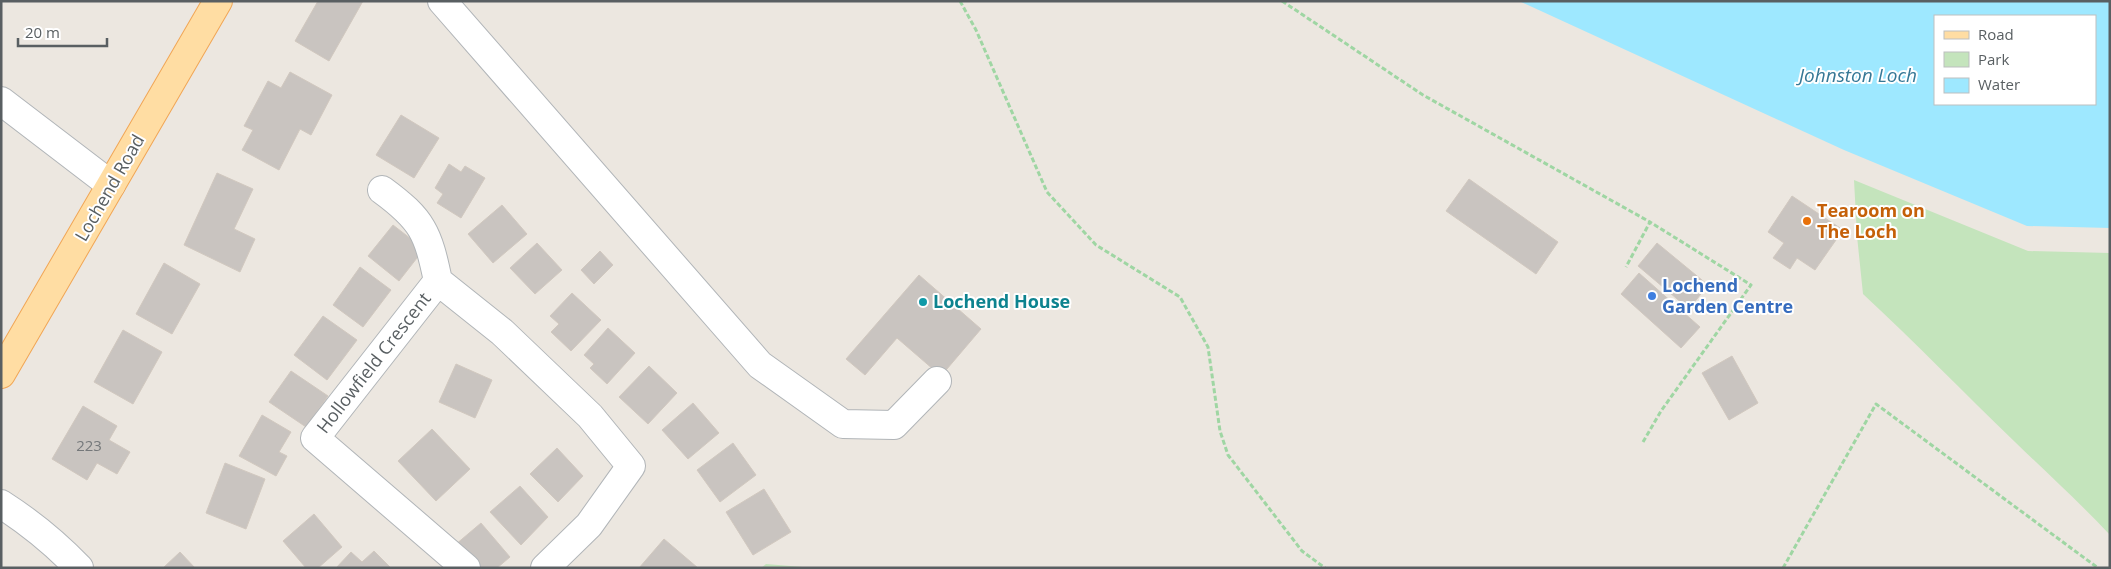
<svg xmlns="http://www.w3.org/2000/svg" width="2111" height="569" viewBox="0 0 2111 569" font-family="'Open Sans',sans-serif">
  <rect width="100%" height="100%" fill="#ece7e0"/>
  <path fill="#c4e4bc" d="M1854 180 2028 251 2110 253V535C2079 502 2047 473 2015 442 1964 393 1915 342 1863 294L1857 236Z
    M766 564 815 568H761Z"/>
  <path fill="#9ee8ff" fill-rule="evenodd" d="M1519 1H2110V228L2027 226 1844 150ZM1935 16H2095V104H1935Z"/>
  <path fill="#c9c4c0" stroke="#d1c8bf" d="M318 1H363L329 61 295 41Z
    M290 72 332 95 311 135 300 129 279 170 242 150 253 130 244 126 268 81 281 88Z
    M401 115 439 138 414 178 376 155Z
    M449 164 461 172 465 166 485 178 461 218 437 203 443 194 435 188Z
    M217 173 253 189 234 229 255 239 240 272 184 245Z
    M1469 179 1558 242 1536 274 1446 211Z
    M1792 196 1843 230 1815 270 1797 258 1790 269 1773 258 1784 243 1768 232Z
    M502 205 527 234 493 263 468 234Z
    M393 225 424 249 399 281 368 256Z
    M537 243 562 270 535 294 510 268Z
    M1657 243 1708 285 1689 309 1638 266Z
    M600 251 613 265 594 284 581 270Z
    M164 263 200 284 172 334 136 314Z
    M360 267 391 290 363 327 333 305Z
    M1639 273 1700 327 1681 348 1621 294Z
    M919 275 981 329 941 376 897 338 865 375 846 359Z
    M572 293 601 320 571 351 551 332 559 324 550 316Z
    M323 316 357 340 327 380 294 355Z
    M608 328 635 353 607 384 590 368 594 364 584 355Z
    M123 330 162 352 133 404 94 382Z
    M1732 356 1758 403 1729 420 1702 373Z
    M456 364 492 380 475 418 439 402Z
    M649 366 677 393 648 424 619 397Z
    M291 371 328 396 306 427 269 402Z
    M693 403 719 433 688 459 662 430Z
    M83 406 117 426 109 440 130 452 117 474 97 463 87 480 52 459Z
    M262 415 291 432 279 452 287 456 276 476 239 456Z
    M432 429 470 469 436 501 398 461Z
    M733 443 756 475 720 502 697 470Z
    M557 448 583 476 558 502 530 474Z
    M225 463 265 479 246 529 206 513Z
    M520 486 548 517 521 545 490 512Z
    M764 489 791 532 753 555 726 512Z
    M314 514 342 547 318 568H306L283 541Z
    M481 523 510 557 497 568H475L455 545Z
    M664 539 698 568H639Z
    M374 551 391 568H336L351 552 362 562Z
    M180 552 195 568H163Z"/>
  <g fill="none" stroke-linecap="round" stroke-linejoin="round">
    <g stroke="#b1b5b8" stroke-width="30">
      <path id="minor" d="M442 1 760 365 843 424 894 425 937 381
        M1 101 111 185
        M382 190C423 220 428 233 438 281
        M1 504C29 522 56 544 79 568
        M466 568 315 438 438 281 502 332 590 416 631 466 589 525 545 568"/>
    </g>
    <g stroke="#f1a655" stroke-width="30">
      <path id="major" d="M1 374 218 1"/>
    </g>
    <path stroke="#9fd6a3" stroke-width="3" stroke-dasharray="5 2.5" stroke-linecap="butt" d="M960 1 976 30 1047 192 1096 245 1180 297 1208 347 1220 431 1228 455 1302 551 1325 568
      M1282 1 1423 95 1650 222 1626 267
      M1643 442 1661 411 1751 285 1650 222
      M1783 568 1876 404 2098 568"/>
    <use href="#minor" stroke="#fff" stroke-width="28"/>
    <use href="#major" stroke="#ffdda3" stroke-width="28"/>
  </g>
  <circle fill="#e8710a" stroke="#fff" stroke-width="2" cx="1807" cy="221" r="5"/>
  <circle fill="#3f7fe0" stroke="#fff" stroke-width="2" cx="1652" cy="296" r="5"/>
  <circle fill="#0f9aa8" stroke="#fff" stroke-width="2" cx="923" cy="302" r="5"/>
  <g text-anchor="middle" stroke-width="4" stroke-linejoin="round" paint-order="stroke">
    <g font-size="15" fill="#75787a">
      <text x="89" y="451">223</text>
    </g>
    <g font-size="18" fill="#595f62" stroke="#fff">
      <text transform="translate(110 188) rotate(-60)" y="6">Lochend Road</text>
      <text transform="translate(374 363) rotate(-52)" y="6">Hollowfield Crescent</text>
    </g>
    <g font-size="18" font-weight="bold" fill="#c56008" stroke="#fff" text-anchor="start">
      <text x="1817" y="217">Tearoom on<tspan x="1817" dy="21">The Loch</tspan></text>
    </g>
    <g font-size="18" font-weight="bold" fill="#366cbe" stroke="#fff" text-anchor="start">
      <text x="1662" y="292">Lochend<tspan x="1662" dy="21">Garden Centre</tspan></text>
    </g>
    <g font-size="18" font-weight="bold" fill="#0d838f" stroke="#fff" text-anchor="start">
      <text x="933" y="308">Lochend House</text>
    </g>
    <g font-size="19" font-style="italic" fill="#357896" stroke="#fff">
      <text x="1858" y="82">Johnston Loch</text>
    </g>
  </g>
  <rect width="2111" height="569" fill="none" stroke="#595f62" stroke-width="5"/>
  <rect x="1934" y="15" width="162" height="90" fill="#ffffff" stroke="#bdbfc0"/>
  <rect x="1944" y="31" width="25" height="8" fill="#ffdda3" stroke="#bdbfc0"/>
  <text x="1978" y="40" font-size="15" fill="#595f62">Road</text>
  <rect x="1944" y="52" width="25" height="15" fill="#c4e4bc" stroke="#bdbfc0"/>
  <text x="1978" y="65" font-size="15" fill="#595f62">Park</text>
  <rect x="1944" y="78" width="25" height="15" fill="#9ee8ff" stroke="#bdbfc0"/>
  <text x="1978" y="90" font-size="15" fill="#595f62">Water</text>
  <path d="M18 38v8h89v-8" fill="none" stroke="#595f62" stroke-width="2.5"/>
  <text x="25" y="38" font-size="15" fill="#595f62" stroke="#ffffff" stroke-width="4" paint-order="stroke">20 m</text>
</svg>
